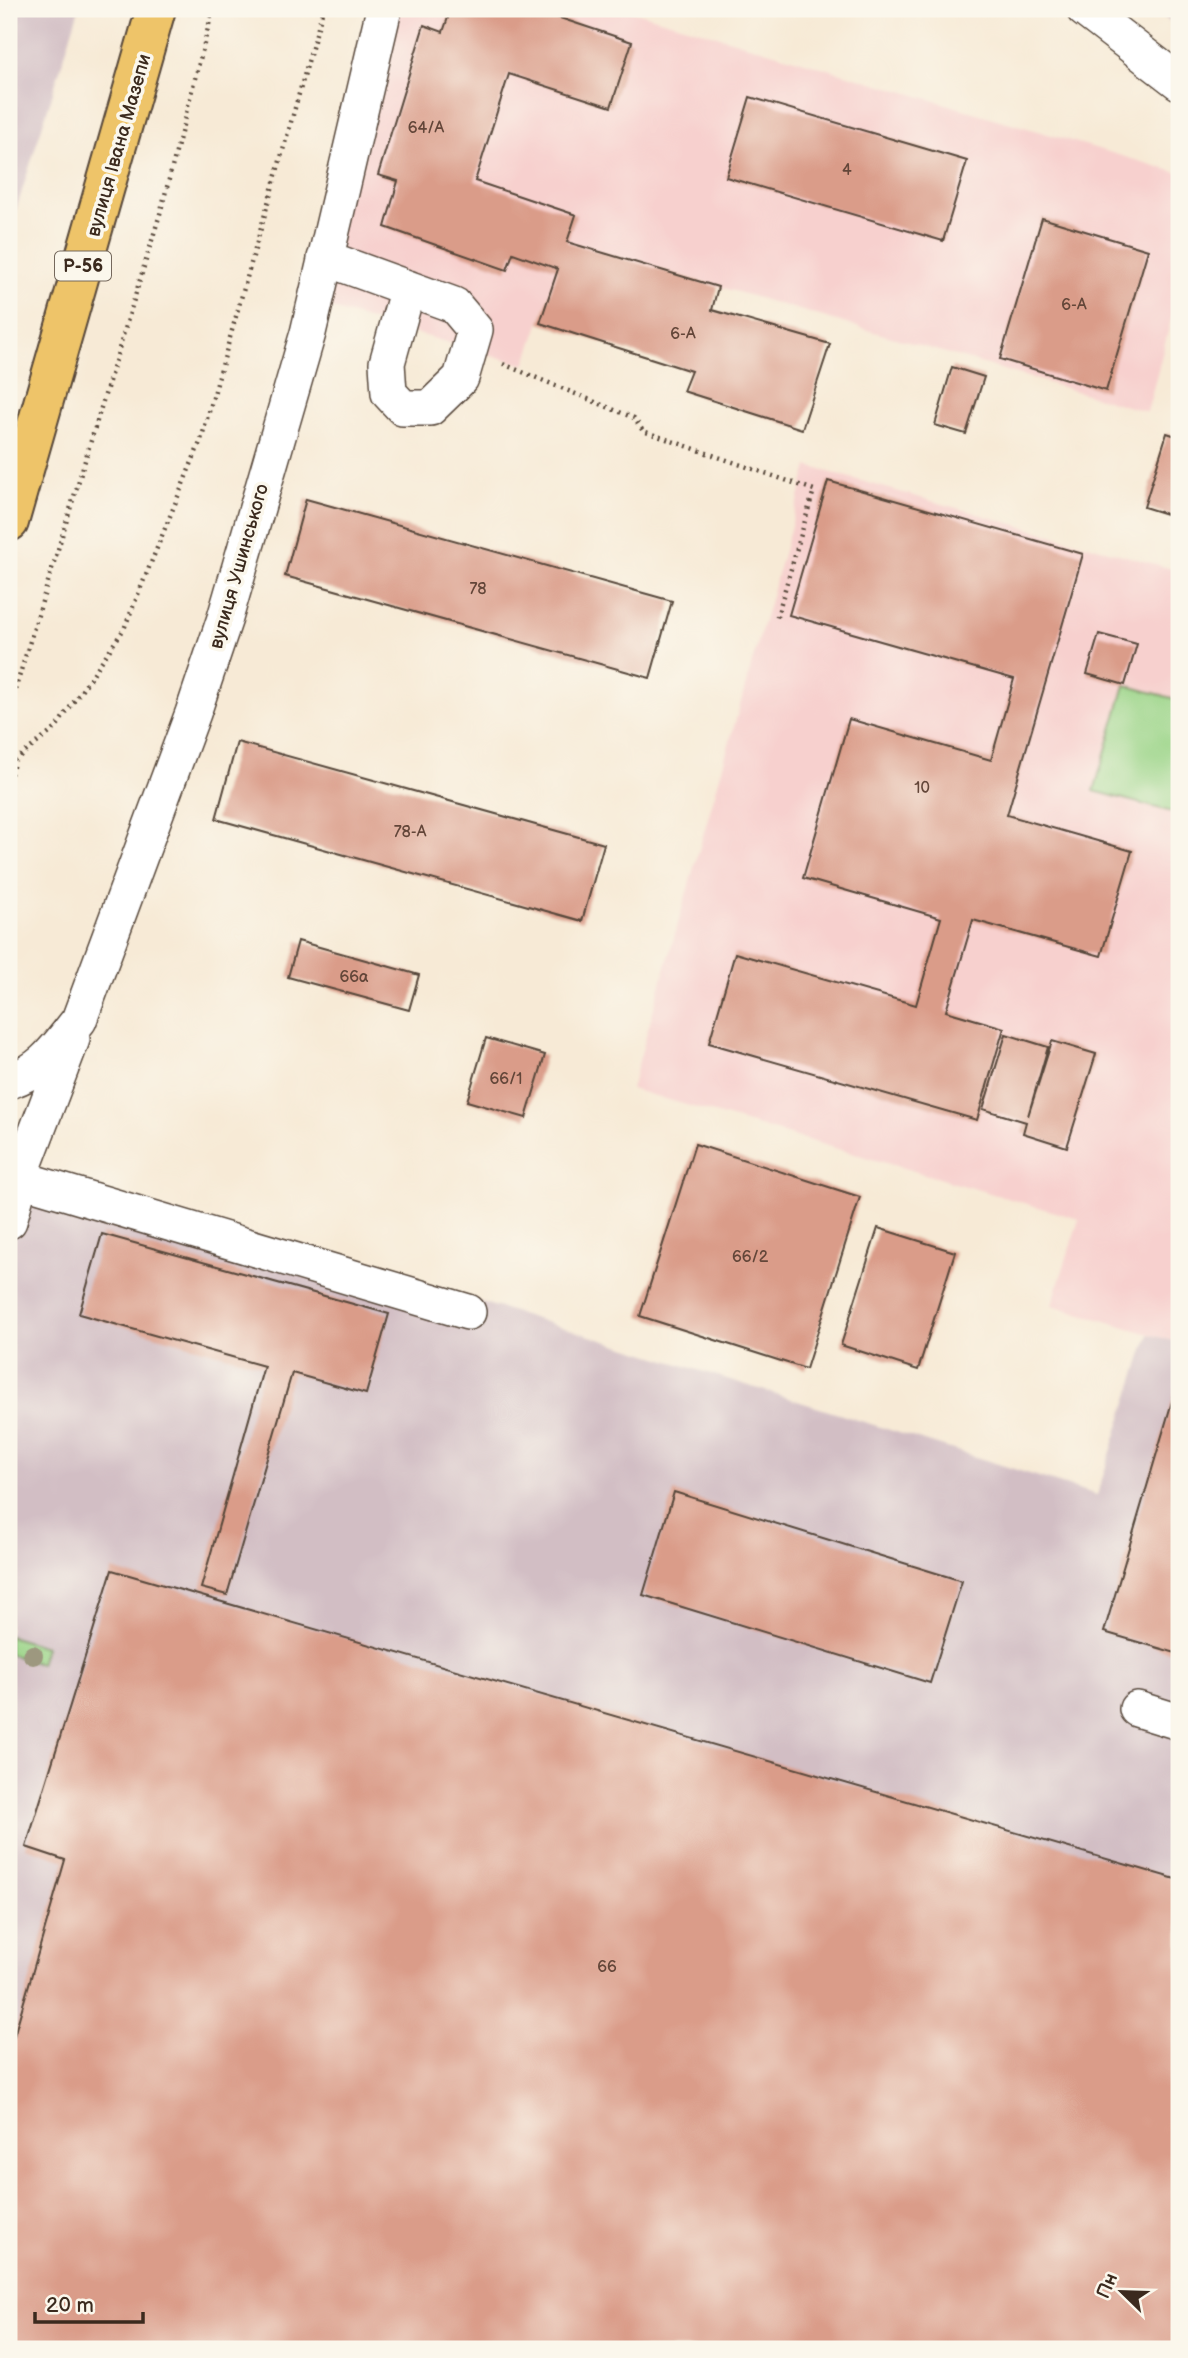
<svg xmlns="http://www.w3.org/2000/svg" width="1188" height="2358" viewBox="0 0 1188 2358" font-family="'Balsamiq Sans',sans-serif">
  <rect width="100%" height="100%" fill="#fbf7ec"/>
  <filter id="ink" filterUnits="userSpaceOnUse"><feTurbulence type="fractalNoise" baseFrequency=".0143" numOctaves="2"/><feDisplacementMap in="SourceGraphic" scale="14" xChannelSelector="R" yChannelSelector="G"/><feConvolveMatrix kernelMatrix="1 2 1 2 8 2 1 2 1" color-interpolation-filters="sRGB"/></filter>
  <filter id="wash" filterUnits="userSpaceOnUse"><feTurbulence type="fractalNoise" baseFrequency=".00686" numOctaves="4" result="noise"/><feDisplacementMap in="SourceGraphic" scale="28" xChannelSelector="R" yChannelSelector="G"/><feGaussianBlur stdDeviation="1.57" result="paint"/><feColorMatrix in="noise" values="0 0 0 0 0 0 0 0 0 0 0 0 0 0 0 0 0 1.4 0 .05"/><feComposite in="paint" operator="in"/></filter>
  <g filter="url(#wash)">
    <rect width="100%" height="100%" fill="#f7ead6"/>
    <path fill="#f7d0ce" d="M384 9H626L1179 173V289L1147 412 567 242 525 365 315 304Z
      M808 466 1179 571V1343L1052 1305 1079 1219 631 1089Z"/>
    <path fill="#d2bec4" d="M9 9H79L9 232Z
      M1156 9H1179V29Z
      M43 1174 507 1310 1097 1495 1149 1334 1179 1343V2349H9V1190Z"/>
    <path fill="#9ad487" stroke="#6a7f52" stroke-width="2" d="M1125 685 1179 700V814L1094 791Z
      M1179 1037V1104L1172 1072Z
      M9 1636 45 1647 40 1664 9 1654Z"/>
    <g id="blocks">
      <path fill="#da9c89" d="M451 9H533L632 42 611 107 509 74 475 181 576 215 567 242 718 287 712 310 830 344 802 429 683 391 691 371 540 323 558 269 513 253 507 270 385 227 398 181 378 175 424 25 443 32Z
        M750 97 967 161 943 241 726 177Z
        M1042 218 1148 250 1106 391 1000 359Z
        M952 367 984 377 966 434 935 425Z
        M1167 433 1179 437V518L1144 507Z
        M828 481 1083 554 1007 815 1132 851 1101 956 973 920 946 1011 1004 1028 977 1120 709 1043 735 953 916 1005 941 918 803 878 849 719 991 760 1014 679 789 615Z
        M306 499 672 601 650 678 285 576Z
        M1099 634 1137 644 1125 685 1087 674Z
        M237 742 604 844 582 921 216 819Z
        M298 941 419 975 409 1010 288 977Z
        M1006 1034 1048 1047 1028 1116 1052 1041 1096 1054 1067 1147 1023 1133 1026 1122 983 1109Z
        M486 1038 545 1055 526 1118 467 1101Z
        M695 1144 860 1197 806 1369 640 1316Z
        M878 1228 955 1252 918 1370 841 1345Z
        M102 1234 389 1314 366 1394 292 1373 227 1595 201 1588 264 1366 79 1314Z
        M1179 1378V1654L1104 1632Z
        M674 1492 962 1581 930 1683 643 1595Z
        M112 1570 1179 1880V2349H9V2053L65 1860 26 1847Z"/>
    </g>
  </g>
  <g filter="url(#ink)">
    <use href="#blocks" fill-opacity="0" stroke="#57473a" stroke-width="2"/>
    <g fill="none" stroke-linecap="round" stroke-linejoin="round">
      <g stroke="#57473a" stroke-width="38">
        <path id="minor" d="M1084 9 1179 82
          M325 258 454 305 475 330 461 378 430 408H403L389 393 387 363 408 288
          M9 1081C44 1070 57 1047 79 1020L193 713 225 618 308 333 384 9
          M9 1186 21 1179 468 1312
          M9 1221 26 1160 72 1039
          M1137 1709 1179 1722"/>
      </g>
      <g stroke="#57473a" stroke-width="42">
        <path id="major" d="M9 522 156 9"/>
      </g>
      <path stroke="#57473a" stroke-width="4.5" stroke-dasharray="2 5" stroke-linecap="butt" d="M503 364 634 418 643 431 814 490 776 620
        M9 710 160 214 213 9
        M9 781 15 760 55 729 124 629 201 440 323 9"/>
      <use href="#minor" stroke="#fff" stroke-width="35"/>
      <use href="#major" stroke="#eec469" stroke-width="38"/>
    </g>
    <circle fill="#9d987f" cx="33" cy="1655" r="10"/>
  </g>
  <g text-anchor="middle" stroke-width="7" stroke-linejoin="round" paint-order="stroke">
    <g font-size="16" fill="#634639">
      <text x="426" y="133">64/А</text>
      <text x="847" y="175">4</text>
      <text x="1074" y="310">6-А</text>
      <text x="683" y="339">6-А</text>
      <text x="478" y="594">78</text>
      <text x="922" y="793">10</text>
      <text x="410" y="837">78-А</text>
      <text x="354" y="982">66а</text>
      <text x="506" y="1084">66/1</text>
      <text x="750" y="1262">66/2</text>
      <text x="607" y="1972">66</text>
    </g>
    <rect fill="#fbf7ec" stroke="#75685c" stroke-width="2" x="55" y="251.5" width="56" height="29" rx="5"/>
    <g font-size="18" font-weight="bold" fill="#3b2a1e">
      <text x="83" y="272">Р-56</text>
    </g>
    <g font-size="19" fill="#3b2a1e" stroke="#fbf7ec">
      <text transform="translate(118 145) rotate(-74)" y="7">вулиця Івана Мазепи</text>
      <text transform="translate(238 566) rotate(-74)" y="7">вулиця Ушинського</text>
    </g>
  </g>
  <rect width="1188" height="2358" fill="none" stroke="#fbf7ec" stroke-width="35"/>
  <g transform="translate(1122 2292) rotate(293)" stroke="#fbf7ec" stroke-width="5" paint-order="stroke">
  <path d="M0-5L12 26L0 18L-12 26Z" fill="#3b2a1e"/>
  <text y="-10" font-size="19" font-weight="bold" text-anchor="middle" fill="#3b2a1e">Пн</text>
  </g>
  <path d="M35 2312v10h108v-10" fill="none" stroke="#3b2a1e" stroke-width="3.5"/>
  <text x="46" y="2312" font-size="21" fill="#3b2a1e" stroke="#fbf7ec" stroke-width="5" paint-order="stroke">20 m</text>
</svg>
